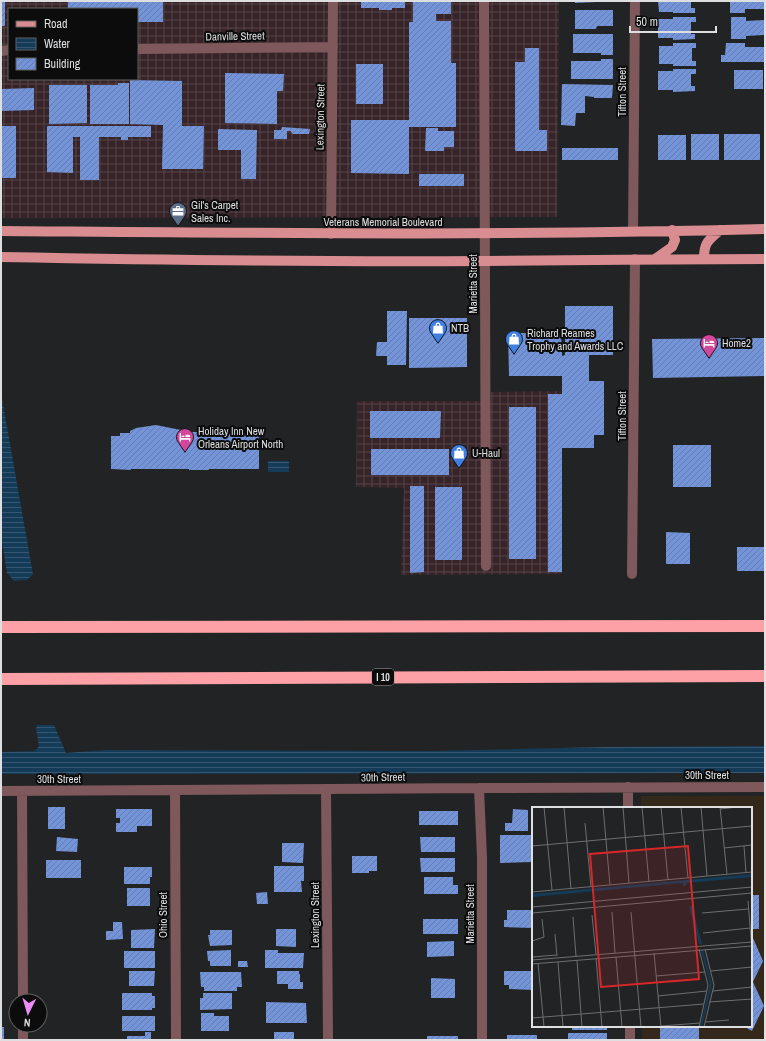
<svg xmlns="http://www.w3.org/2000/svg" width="766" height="1041" viewBox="0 0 766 1041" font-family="'Archivo Narrow',sans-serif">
  <defs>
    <pattern id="industrial-grid" width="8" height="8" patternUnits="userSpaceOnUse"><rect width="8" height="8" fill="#372429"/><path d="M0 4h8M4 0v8" fill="none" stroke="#544348"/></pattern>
    <pattern id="water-rules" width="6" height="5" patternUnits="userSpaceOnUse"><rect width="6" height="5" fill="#143b57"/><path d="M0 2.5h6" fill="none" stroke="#36576f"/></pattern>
    <pattern id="building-hatch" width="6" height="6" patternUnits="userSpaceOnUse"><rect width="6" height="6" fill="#7394d9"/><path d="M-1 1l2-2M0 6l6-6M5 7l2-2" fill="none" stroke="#657cac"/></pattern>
  </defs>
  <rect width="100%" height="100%" fill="#222325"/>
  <path fill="url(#industrial-grid)" fill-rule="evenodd" d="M1 1H559L557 217 1 218ZM9 9H137V79H9Z
    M562 391V574L401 575 404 488 356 487 357 401H491V392Z"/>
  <path fill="#332819" d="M641 796H765V1040H642V1026H751V808H641Z"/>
  <path fill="url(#water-rules)" d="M1 393 33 574 27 580 14 581 7 573 1 536Z
    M268 461H289V472H268Z
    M37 725H54L66 753 105 750 434 751 605 747 765 746V773L1 774V752L35 751 39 746 36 729Z"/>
  <path fill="url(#building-hatch)" d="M1 1H5V26H1Z
    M68 1H163V22H137V9H68Z
    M361 1H405V8H392V10H379V8H361Z
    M413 1H451V14H436V21H451V63H456V127H409V174L351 173V120H409V22H413Z
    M575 1H597V2L575 3Z
    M658 1H691V8H695V13H673V12H659Z
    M730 1H764V9H745V13H730Z
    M575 10H613V26H597L596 29H575Z
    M673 17H696V22H691V34H695V39L673 40V38H658V19H673Z
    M731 17H746V21L765 20V35L746 36V39H731Z
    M573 34H613V55H601V53H573Z
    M673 43H696V48H692V61H696V66H673V64H659V46H673Z
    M726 43H745V47H765V62H721V55H725Z
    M525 48H539V130H547V151H515V62H525Z
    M601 59H613V79H571V61H601Z
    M356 64H383V104H356Z
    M673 69H696V74H691V86H695V91L673 92V90H658V71H673Z
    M734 70H763V89H734Z
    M225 73 284 74 283 91H277V124L225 123Z
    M130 80 182 81V126H204L203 169H162L163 125 130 124Z
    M118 83H129V124H90V85H118Z
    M562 84 613 85 612 98H594V97L585 96V113H576L575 126 561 125Z
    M49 85H87V123L49 124Z
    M34 88V110L1 111V89Z
    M1 126H16V178H1Z
    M47 126H151V137H128V140H121V137H99V180H80V137H73V173L47 172Z
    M282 127 310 129 309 134H292L291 131H287V139H274V130H281Z
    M426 128H438V131H454V147H444V151H425Z
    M218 129 257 130 256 179H241V150H218Z
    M691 134H719V160H691Z
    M724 134H760V160H724Z
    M658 135H686V160H658Z
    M562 148H618V160H562Z
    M419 174H464V186H419Z
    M565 306H613V355H589V381H604V435H594V448H562V572H548V394H562V376H509L508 333H561L562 356 565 355Z
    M387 311H407L406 365H387V356H376L377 342H387Z
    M409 318H467V367L409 368Z
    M765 338V376L653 378 652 339Z
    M509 407H536V559H509Z
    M370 411H441L440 438H370Z
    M156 425 186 431V435H188V432H215V434H259V469H209V470H189V469H131V470L111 469V436H120V433H130V431L136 428Z
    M673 445H711V487H673Z
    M371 449H449V475H371Z
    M410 486H424V572L410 573Z
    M435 487H462V560H435Z
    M666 532 690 533V564H666Z
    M737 547H764V571H737Z
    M48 807H65V829H48Z
    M116 809H152V826H137V832H116V823H120V818H116Z
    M513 809 528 810V831H505V823H512Z
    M419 811H458V825H419Z
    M500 835H533V862L500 863Z
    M57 837 78 839 77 852 56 851Z
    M420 837H455V852H421Z
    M282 843H304L303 863 282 862Z
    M352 856H377V871H369V873H352Z
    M420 858H455V872H421Z
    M46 860H81V878H46Z
    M274 866H304V881H301L302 892H274Z
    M124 867H152V877H150V884H124Z
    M424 877H453V885H458V894H424Z
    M127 888H150V906H127Z
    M267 892 268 904H257L256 893Z
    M751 895H759V929H751Z
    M507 910H533V928L504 927V920H507Z
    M423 919H458V934H423Z
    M113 922H122L123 939 106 940V931H113Z
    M155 929 154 948H131V930Z
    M276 929H296V947L276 946Z
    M210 930H232V945L210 946 208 935H210Z
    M751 938H753L763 961 753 982 764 1006 752 1031 743 1026H751Z
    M454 941V956L427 957V942Z
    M231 950V966H210V961H208L207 951Z
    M265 950H278V953H304L303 968H265Z
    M124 951H155V968H124Z
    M238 961H247L248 967H238Z
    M129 971H155L154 986H129Z
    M277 971H299V974H300V982H303V989H288V984H277Z
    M504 971H533V990L509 989V985H504Z
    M200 972H241L242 987H237V991H204V987H201Z
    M431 978 455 979V998H431Z
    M122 993H152V996H155V1008H152V1010H122Z
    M203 993H232V1009L200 1010V998H203Z
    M266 1002 306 1003 307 1023H266Z
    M201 1013H214V1016H229V1031H201Z
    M122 1016H155V1031H122Z
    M572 1026H607V1030H572Z
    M660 1026H699V1040H660Z
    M1 1027H4V1040H1Z
    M145 1032H151V1040H127V1036H145Z
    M274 1032H294V1040H274Z
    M568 1033H607V1040H568Z
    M507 1035H537V1040H507Z
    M427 1036H458V1040H427Z"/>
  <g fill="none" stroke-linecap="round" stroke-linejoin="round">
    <path stroke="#7e585a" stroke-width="10" d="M484 1 486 566
      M137 49 333 47
      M1 51 9 50
      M633 231 635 1
      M331 234 333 1
      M632 574 635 259
      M628 787V808
      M479 788 482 858V1040
      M326 789 328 1040
      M175 790 176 1040
      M1 791 479 788 765 787
      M22 791 23 1001
      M23 1025V1040
      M630 1026V1040"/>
    <path stroke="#d98d90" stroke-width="10" d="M1 231C256 233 510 236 765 229
      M1 257C162 260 323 262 485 261 578 260 672 259 765 259
      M655 259 672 247 675 240 672 230
      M704 259C704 242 708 241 720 230"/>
    <path stroke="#fda1a6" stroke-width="12" d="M1 627 765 626
      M1 679 765 676"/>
  </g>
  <defs>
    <g id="office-pin" transform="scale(0.9)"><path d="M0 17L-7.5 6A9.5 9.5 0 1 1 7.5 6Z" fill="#5c6f8a" stroke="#0c0c0d"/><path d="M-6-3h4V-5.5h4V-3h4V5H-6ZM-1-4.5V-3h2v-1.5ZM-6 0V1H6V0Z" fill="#fff"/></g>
    <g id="shop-pin" transform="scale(0.9)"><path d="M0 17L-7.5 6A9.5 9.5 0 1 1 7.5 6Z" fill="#3f7fe0" stroke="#0c0c0d"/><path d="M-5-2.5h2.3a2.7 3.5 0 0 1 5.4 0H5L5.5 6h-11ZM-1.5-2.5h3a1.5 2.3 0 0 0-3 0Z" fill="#fff"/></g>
    <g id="hotel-pin" transform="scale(0.9)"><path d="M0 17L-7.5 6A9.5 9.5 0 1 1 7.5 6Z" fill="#d1479c" stroke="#0c0c0d"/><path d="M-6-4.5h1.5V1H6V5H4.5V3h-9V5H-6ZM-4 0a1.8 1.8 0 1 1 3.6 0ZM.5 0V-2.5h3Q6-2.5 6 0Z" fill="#fff"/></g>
  </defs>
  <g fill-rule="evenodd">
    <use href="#office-pin" x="178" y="211"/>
    <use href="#shop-pin" x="438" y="328"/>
    <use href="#shop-pin" x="514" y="339"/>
    <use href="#hotel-pin" x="709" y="343"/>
    <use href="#hotel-pin" x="185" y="437"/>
    <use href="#shop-pin" x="459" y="453"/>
  </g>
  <g text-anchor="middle" stroke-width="4" stroke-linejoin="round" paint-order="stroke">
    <rect fill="#0c0c0d" stroke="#9fa0a1" stroke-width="1" x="372" y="669" width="22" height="16" rx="3"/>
    <g font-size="10" font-weight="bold" fill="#dedfe0">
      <text x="383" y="681">I 10</text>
    </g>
    <g font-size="11" fill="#dedfe0" stroke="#0c0c0d">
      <text transform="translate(235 36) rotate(-1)" y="4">Danville Street</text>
      <text transform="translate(622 92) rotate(-90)" y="4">Tifton Street</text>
      <text transform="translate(320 117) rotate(-89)" y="4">Lexington Street</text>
      <text x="383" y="226">Veterans Memorial Boulevard</text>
      <text transform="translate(473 284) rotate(-90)" y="4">Marietta Street</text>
      <text transform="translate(622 416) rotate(-90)" y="4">Tifton Street</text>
      <text x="707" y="779">30th Street</text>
      <text transform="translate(383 777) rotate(-1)" y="4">30th Street</text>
      <text x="59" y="783">30th Street</text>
      <text transform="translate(470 914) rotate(-90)" y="4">Marietta Street</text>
      <text transform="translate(163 915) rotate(-90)" y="4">Ohio Street</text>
      <text transform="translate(315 915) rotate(-90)" y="4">Lexington Street</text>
    </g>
    <g font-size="11" fill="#dedfe0" stroke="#0c0c0d" text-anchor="start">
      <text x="191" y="209">Gil's Carpet<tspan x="191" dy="13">Sales Inc.</tspan></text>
      <text x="451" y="332">NTB</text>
      <text x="527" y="337">Richard Reames<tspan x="527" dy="13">Trophy and Awards LLC</tspan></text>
      <text x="722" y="347">Home2</text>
      <text x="198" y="435">Holiday Inn New<tspan x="198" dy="13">Orleans Airport North</tspan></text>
      <text x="472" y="457">U-Haul</text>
    </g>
  </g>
  <g transform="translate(532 807)">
    <rect width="220" height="220" fill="#222325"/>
    <path d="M220 67V70L155 76 152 80 150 76 0 90V87ZM157 99H160L170 137H167Z" fill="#143b57"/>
    <path fill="none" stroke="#143b57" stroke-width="2" d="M169 220 179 177 170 143"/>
    <path fill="none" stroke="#6d6e70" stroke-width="1" d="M12 0 20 83M32 0 39 82M71 0 78 78M91 0 97 76M110 0 117 75M129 0 136 73M149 0 156 71M169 0 175 69M188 0 195 67M188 2 206 0M53 16 59 80M0 39 220 19M212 39 214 66M192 41 220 38M0 85 220 65M216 94 220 144M0 100 220 80M80 105 83 146M99 105 109 220M0 106 220 86M170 106 216 102M60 108 64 147M41 110 44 149M171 126 218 121M23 127 25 149M0 134 12 130 10 112M167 142 176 178 167 220M122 146 129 220M0 150 25 148M84 150 90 220M64 151 70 220M0 153 220 135M45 153 50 220M26 155 31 220M6 156 12 220M0 157 220 139M179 164 220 160M124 169 173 165M181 184 220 180M126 189 175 184M177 195 220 192M0 211 172 197M173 215 197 213M129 219 168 216M172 220 182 178 173 142"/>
    <path fill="#d62828" fill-opacity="0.15" stroke="#d62828" stroke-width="2" d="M156 39 167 172 69 180 58 47Z"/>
    <rect width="220" height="220" fill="none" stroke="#dedfe0" stroke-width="2"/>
  </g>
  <rect width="766" height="1041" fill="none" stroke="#dedfe0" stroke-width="4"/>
  <rect x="8" y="8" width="130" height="72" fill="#0c0c0d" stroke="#606061"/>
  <rect x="16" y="21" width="20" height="6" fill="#d98d90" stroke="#606061"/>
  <text x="44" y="28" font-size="12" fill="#dedfe0">Road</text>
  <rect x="16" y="38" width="20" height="12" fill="url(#water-rules)" stroke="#606061"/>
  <text x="44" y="48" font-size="12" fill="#dedfe0">Water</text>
  <rect x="16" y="58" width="20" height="12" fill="url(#building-hatch)" stroke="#606061"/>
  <text x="44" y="68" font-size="12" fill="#dedfe0">Building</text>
  <g transform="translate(28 1013) rotate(185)"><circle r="19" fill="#0c0c0d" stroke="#606061"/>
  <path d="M0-3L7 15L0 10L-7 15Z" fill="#ed8cf9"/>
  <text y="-6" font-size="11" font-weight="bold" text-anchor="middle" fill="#dedfe0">N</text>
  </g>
  <path d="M630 26v6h86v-6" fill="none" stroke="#dedfe0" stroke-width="2"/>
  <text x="636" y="26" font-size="12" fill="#dedfe0" stroke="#0c0c0d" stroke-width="3" paint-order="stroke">50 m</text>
</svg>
